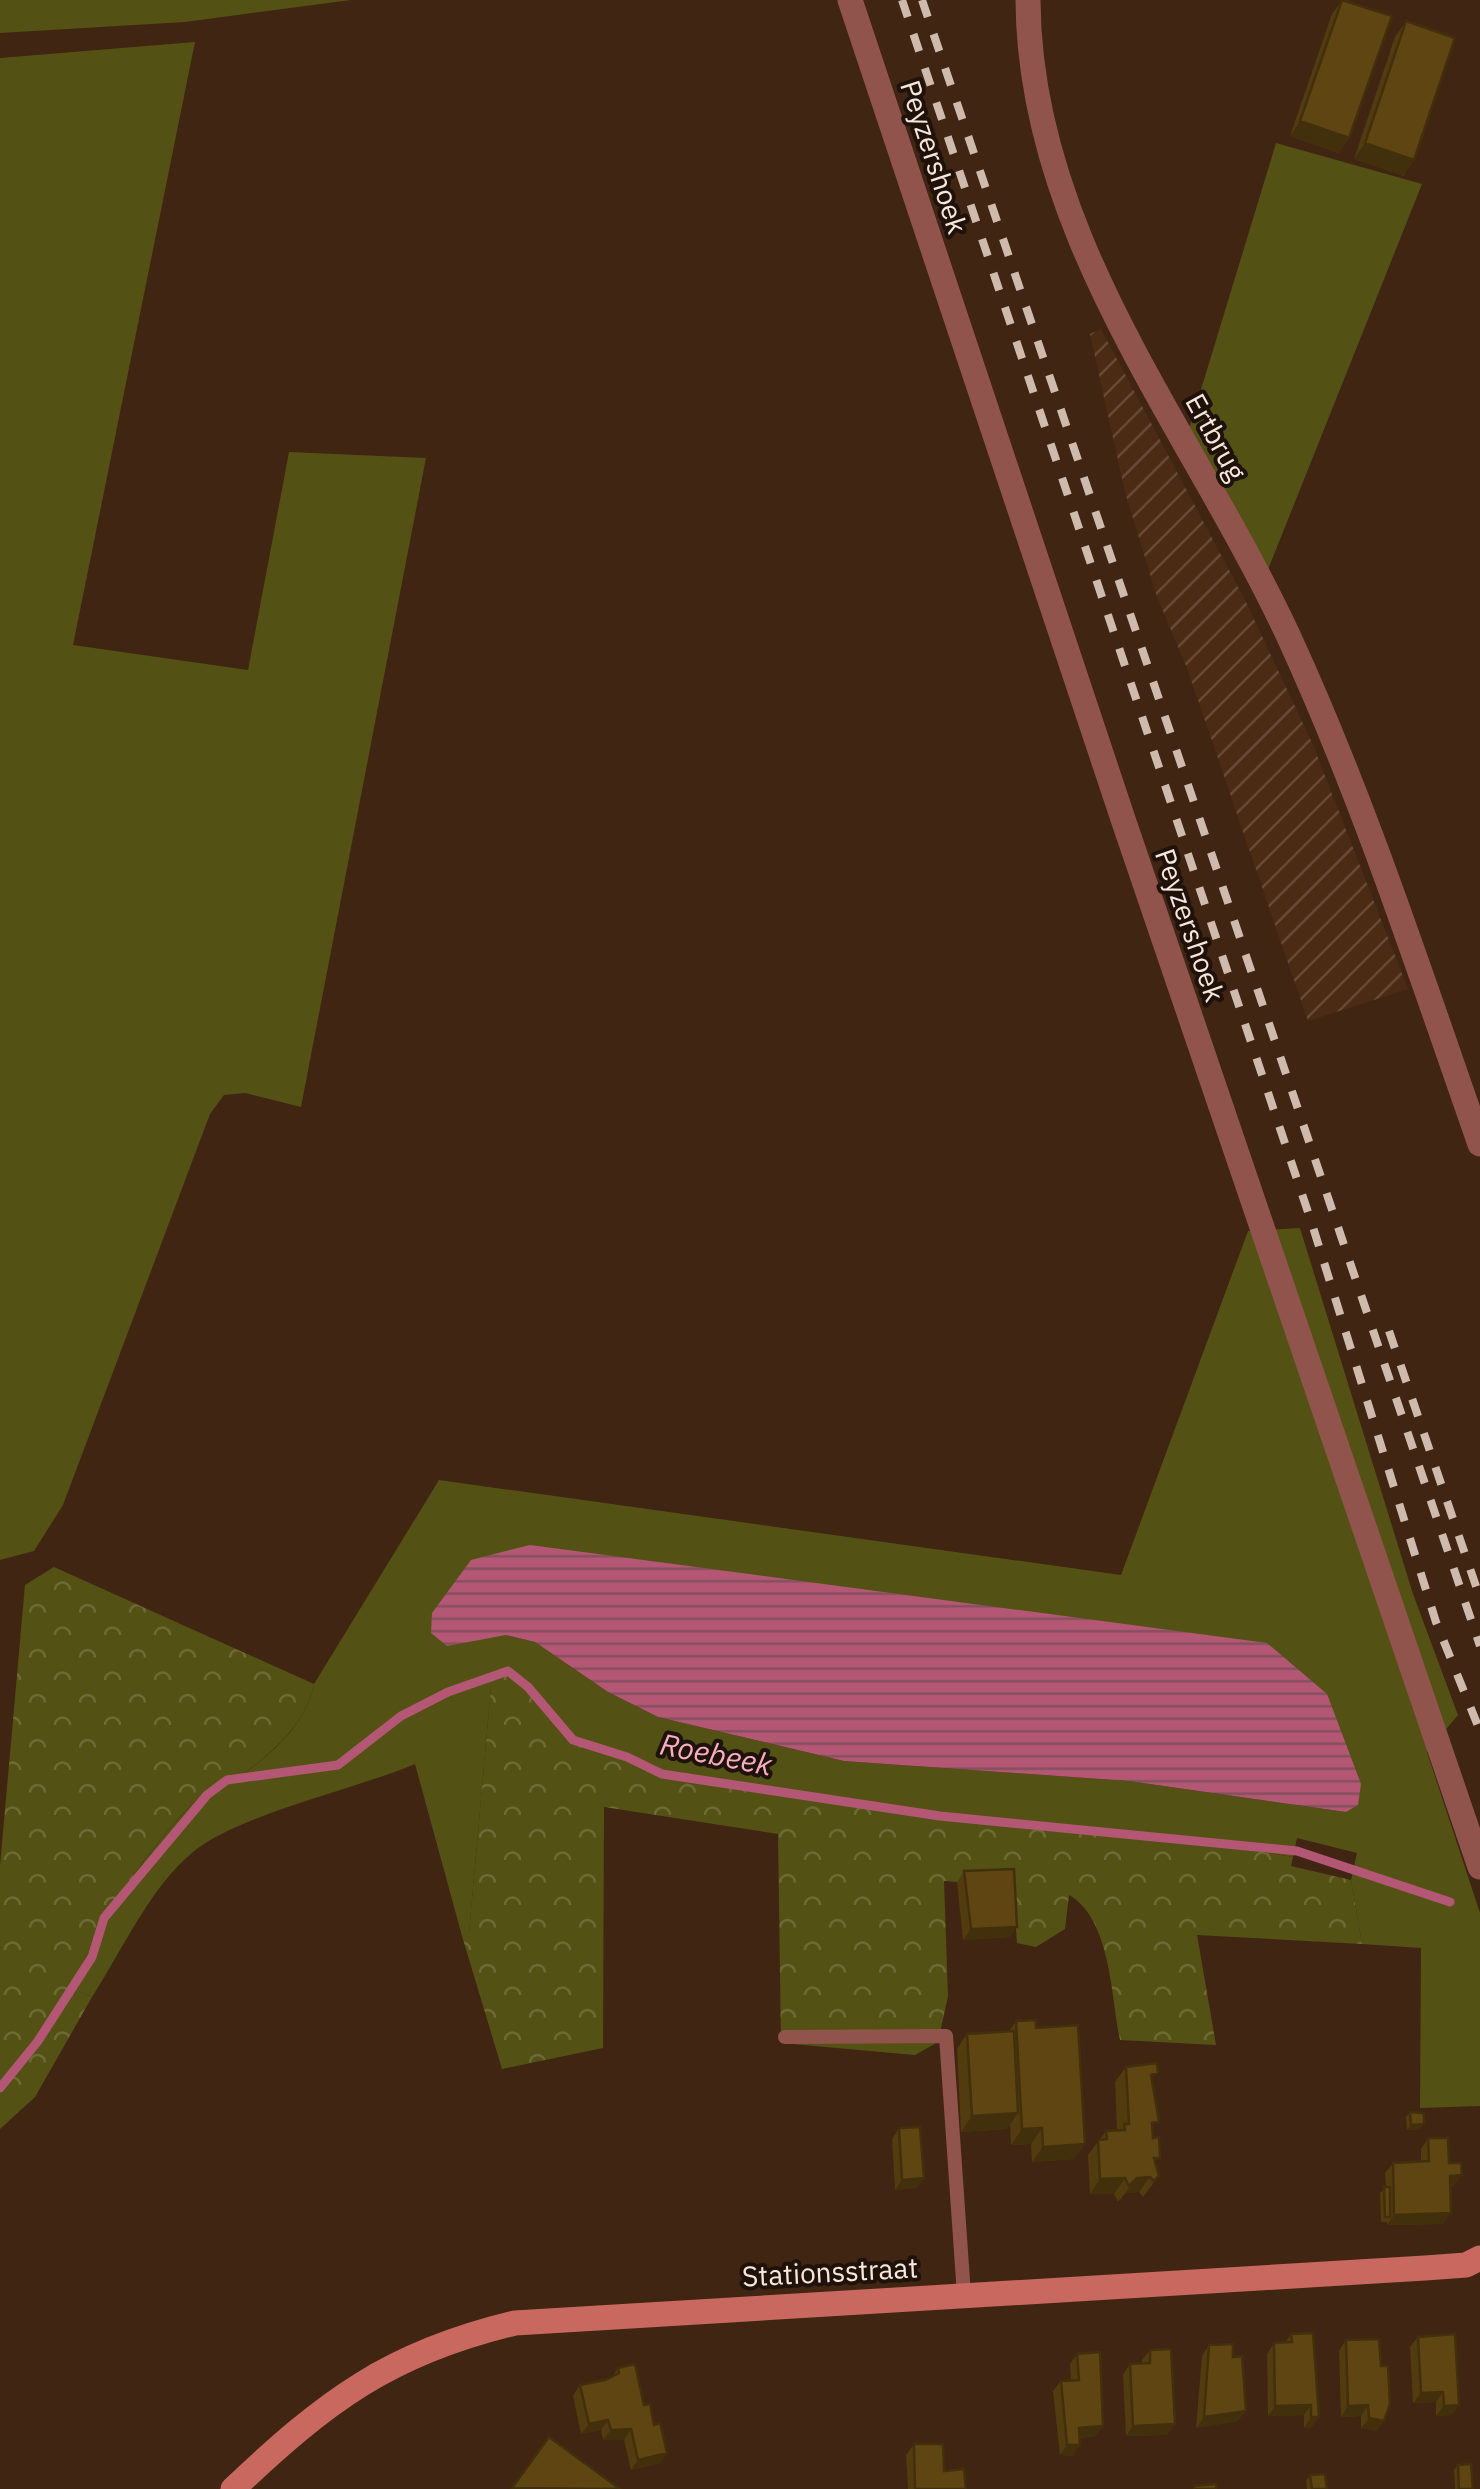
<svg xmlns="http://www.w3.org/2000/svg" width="1480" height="2489" viewBox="0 0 1480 2489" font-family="'IBM Plex Sans',sans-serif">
  <defs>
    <pattern id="industrial-furrows" width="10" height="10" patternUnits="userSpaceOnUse" patternTransform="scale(2.5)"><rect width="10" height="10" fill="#4c2b15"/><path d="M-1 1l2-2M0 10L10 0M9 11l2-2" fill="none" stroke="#674a36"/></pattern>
    <pattern id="forest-crowns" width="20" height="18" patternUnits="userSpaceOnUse" patternTransform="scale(2.5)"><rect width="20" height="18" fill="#545115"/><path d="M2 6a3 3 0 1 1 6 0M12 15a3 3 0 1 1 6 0" fill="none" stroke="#6d6a36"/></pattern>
    <pattern id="water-rules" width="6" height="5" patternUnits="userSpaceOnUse" patternTransform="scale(2.5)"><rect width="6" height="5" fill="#b45775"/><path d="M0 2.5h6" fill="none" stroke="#854f5e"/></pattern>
  </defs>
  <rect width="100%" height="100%" fill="#402513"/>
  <path fill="url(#industrial-furrows)" d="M1101 329 1245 600 1313 745 1408 989 1308 1021 1187 668 1157 597 1125 492 1090 334Z"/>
  <path fill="#545115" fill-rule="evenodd" d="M0 0H351L185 22 0 33Z
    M195 42 73 645 248 670 289 452 426 458 301 1107 245 1093 224 1095 210 1114 63 1505 34 1551 0 1560V58Z
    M1276 143 1422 184 1267 572 1189 429Z
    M1300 1228 1413 1594 1458 1715 1427 1752 1480 1913V2106L1420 2108 1421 1948 1362 1944 1351 1880 1357 1853 1297 1838 1293 1857 1178 1838 823 1801 662 1774 627 1757 573 1740 528 1687H491L469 1934 462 1936 415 1764C356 1789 237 1815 193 1852 150 1887 122 1951 92 1997L79 1991C72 1949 165 1827 198 1799 208 1791 222 1788 233 1781 269 1757 305 1727 314 1684L439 1480 1121 1575 1248 1231ZM506 1635 1361 1784 1346 1812 1129 1781 844 1761 658 1717 608 1692 535 1642Z"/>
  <path fill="url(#forest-crowns)" d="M54 1567 314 1684C305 1727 268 1757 233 1781 222 1788 208 1791 198 1799 165 1826 72 1950 79 1991L92 1997 35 2097 0 2129V1866L25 1585Z
    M508 1671 528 1687 573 1740 627 1757 662 1774 823 1801 1178 1838 1293 1857 1291 1866 1351 1880 1362 1944 1197 1935 1216 2045 1120 2040C1111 1996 1111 1919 1069 1895L1065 1929 1036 1947 1017 1943 1013 1886 944 1881 948 1996 938 2042 915 2055 781 2043 778 1834 604 1807 603 2048 502 2069 462 1936 469 1933 491 1687Z"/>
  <path fill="url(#water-rules)" d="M530 1545 1267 1643 1327 1694 1361 1784 1358 1805 1346 1812 1129 1781 844 1761 658 1717 608 1692 535 1642 506 1635 447 1646 431 1633 432 1613 471 1560Z"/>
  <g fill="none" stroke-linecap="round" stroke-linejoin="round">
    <path stroke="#b45775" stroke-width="9" d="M0 2088 38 2041 92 1957 104 1918 207 1795 227 1780 338 1765 401 1716 448 1692 508 1671 528 1687 573 1740 627 1757 662 1774 940 1816 1297 1851 1450 1902"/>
    <path stroke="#91544d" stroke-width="14" d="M785 2037 946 2036 964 2295"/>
    <path stroke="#91544d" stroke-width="25" d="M850 0 1124 822 1480 1867
      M1028 0C1029 237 1192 429 1288 635 1364 800 1420 973 1480 1144"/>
    <path stroke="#c9685e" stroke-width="25" d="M233 2489C326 2401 389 2353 515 2323L1425 2268 1466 2265 1480 2258"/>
    <path stroke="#cfbbae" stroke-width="8" stroke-dasharray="18 18" stroke-linecap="butt" d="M902 0 1312 1224 1436 1622 1480 1731
      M922 0 1480 1646
      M1389 1331 1480 1598"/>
  </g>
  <path fill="#523b0f" d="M1342 0 1349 138 1338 153 1290 136 1332 14Z
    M1406 21 1404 176 1354 159 1395 37Z
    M964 1871 1010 1937 963 1940 957 1882Z
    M1016 2021 1036 2028 1074 2159 1032 2162 1031 2144 1011 2145 1010 2125 1007 2129 961 2132 957 2049 967 2034 1009 2031Z
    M1126 2067 1152 2082 1153 2130 1156 2164 1159 2176 1143 2197 1139 2192 1126 2193 1118 2202 1114 2194H1090L1088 2155 1106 2131 1117 2130 1115 2082Z
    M1410 2112 1420 2129 1407 2130 1406 2117Z
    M899 2128 924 2178 916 2188 895 2190 892 2139Z
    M1428 2138 1449 2163 1454 2186H1450L1443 2224 1387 2225V2222H1381L1380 2193 1386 2187 1385 2173 1393 2163 1421 2162V2149Z
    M1291 2334 1319 2417 1312 2427 1304 2428V2415L1268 2416 1267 2354 1274 2343H1285Z
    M1418 2337 1459 2405 1451 2415 1436 2416V2402L1413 2403 1410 2347Z
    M1346 2340 1377 2431 1361 2428V2416L1341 2417 1339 2351Z
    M1209 2345 1233 2357 1238 2421 1196 2428 1202 2356Z
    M1150 2350 1167 2435 1126 2436 1123 2375 1130 2364 1142 2363V2360Z
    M1077 2354 1096 2436 1080 2438 1073 2456 1060 2455 1053 2391 1061 2381H1071L1070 2364Z
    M618 2368 644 2405 667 2453 660 2463 631 2470 624 2440H603L601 2430 581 2434 573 2396 580 2385 612 2377Z
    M914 2444 944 2471 966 2489H908L906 2455Z
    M1458 2465 1473 2489H1455L1454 2470Z
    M1310 2475 1327 2489H1307L1306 2481Z"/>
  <path fill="#42300d" d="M1300 121 1349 138 1338 153 1290 136Z
    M1365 143 1414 160 1404 176 1354 159Z
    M1017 1927 1010 1937 963 1940 971 1929Z
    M1018 2113 1007 2129 961 2132 972 2116Z
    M1424 2124 1420 2129 1407 2130 1411 2125Z
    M1042 2128 1031 2144 1011 2145 1022 2129Z
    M1085 2144 1074 2159 1032 2162 1043 2147Z
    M1462 2175 1454 2186H1442L1450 2176Z
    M1150 2177 1139 2192 1126 2193 1118 2202 1137 2178Z
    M924 2178 916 2188 895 2190 902 2180Z
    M1125 2178 1114 2194H1090L1100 2179Z
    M1451 2213 1443 2224 1387 2225 1394 2215Z
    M1443 2392 1436 2402 1413 2403 1421 2393Z
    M1311 2405 1304 2415 1268 2416 1275 2406Z
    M1368 2405 1361 2416 1341 2417 1348 2406Z
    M1459 2405 1451 2415 1436 2416 1444 2406Z
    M1246 2411 1238 2421 1196 2428 1204 2417Z
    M1311 2417H1319L1312 2427 1304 2428Z
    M1369 2418 1384 2421 1377 2431 1361 2428Z
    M608 2420 601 2430 581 2434 589 2424Z
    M1175 2424 1167 2435 1126 2436 1133 2426Z
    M1103 2426 1096 2436 1071 2438 1079 2428Z
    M631 2429 624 2440H603L611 2430Z
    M1067 2445H1080L1073 2456 1060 2455Z
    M667 2453 660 2463 631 2470 638 2460Z"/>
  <path fill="#5f4512" stroke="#42300d" stroke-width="2.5" d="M1342 0 1392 16 1349 138 1300 121Z
    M1406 21 1455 38 1414 160 1365 143Z
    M1014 1869 1017 1927 971 1929 964 1871Z
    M1036 2020V2028L1078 2025 1085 2144 1043 2147 1042 2128 1022 2129 1016 2021Z
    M1014 2031 1018 2113 972 2116 967 2034Z
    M1157 2063 1158 2073 1151 2075 1159 2122 1152 2123 1153 2138 1159 2137 1160 2158H1154L1159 2176 1154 2181 1150 2177 1137 2178 1129 2186 1125 2178 1100 2179 1098 2140 1107 2139 1106 2131 1125 2130 1124 2124H1129L1126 2067Z
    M1410 2112 1424 2113V2124L1411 2125Z
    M920 2127 924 2178 902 2180 899 2128Z
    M1428 2138H1448L1449 2163H1461L1462 2175 1450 2176 1451 2213 1394 2215 1393 2163 1429 2161Z
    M1384 2187H1390V2217H1385Z
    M1313 2333 1319 2417H1311V2405L1275 2406 1274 2343 1292 2342 1291 2334Z
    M1455 2334 1459 2405 1444 2406 1443 2392 1421 2393 1418 2337Z
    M1379 2339 1381 2366H1388L1390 2404 1384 2421 1369 2418 1368 2405 1348 2406 1346 2340Z
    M1233 2344V2357L1242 2356 1246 2411 1204 2417 1209 2345Z
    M1171 2349 1175 2424 1133 2426 1130 2364 1150 2363V2350Z
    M1100 2352 1103 2426 1079 2428 1080 2445H1067L1061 2381 1079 2380 1077 2354Z
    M635 2364 644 2405 650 2404 654 2425 660 2423 667 2453 638 2460 631 2429 611 2430 608 2420 589 2424 580 2385 605 2380 619 2373 618 2368Z
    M549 2437 620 2489 512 2488Z
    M914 2444H943L944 2471 964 2469 966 2489H915Z
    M1471 2464 1473 2489H1459L1458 2465Z
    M1325 2474 1327 2489H1312L1310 2475Z
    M1216 2484V2489H1194V2486Z"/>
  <g text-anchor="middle" stroke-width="8" stroke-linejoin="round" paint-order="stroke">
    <g font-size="28" fill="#f9e7dc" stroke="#1e120a">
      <text transform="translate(934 157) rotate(72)" y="10">Peyzershoek</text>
      <text transform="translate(1216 437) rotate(61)" y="10">Ertbrug</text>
      <text transform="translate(1190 925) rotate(71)" y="10">Peyzershoek</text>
      <text transform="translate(830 2272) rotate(-3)" y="10">Stationsstraat</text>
    </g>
    <g font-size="30" font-style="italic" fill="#f9adc2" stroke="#1e120a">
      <text transform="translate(716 1755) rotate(11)" y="10">Roebeek</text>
    </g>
  </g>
</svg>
